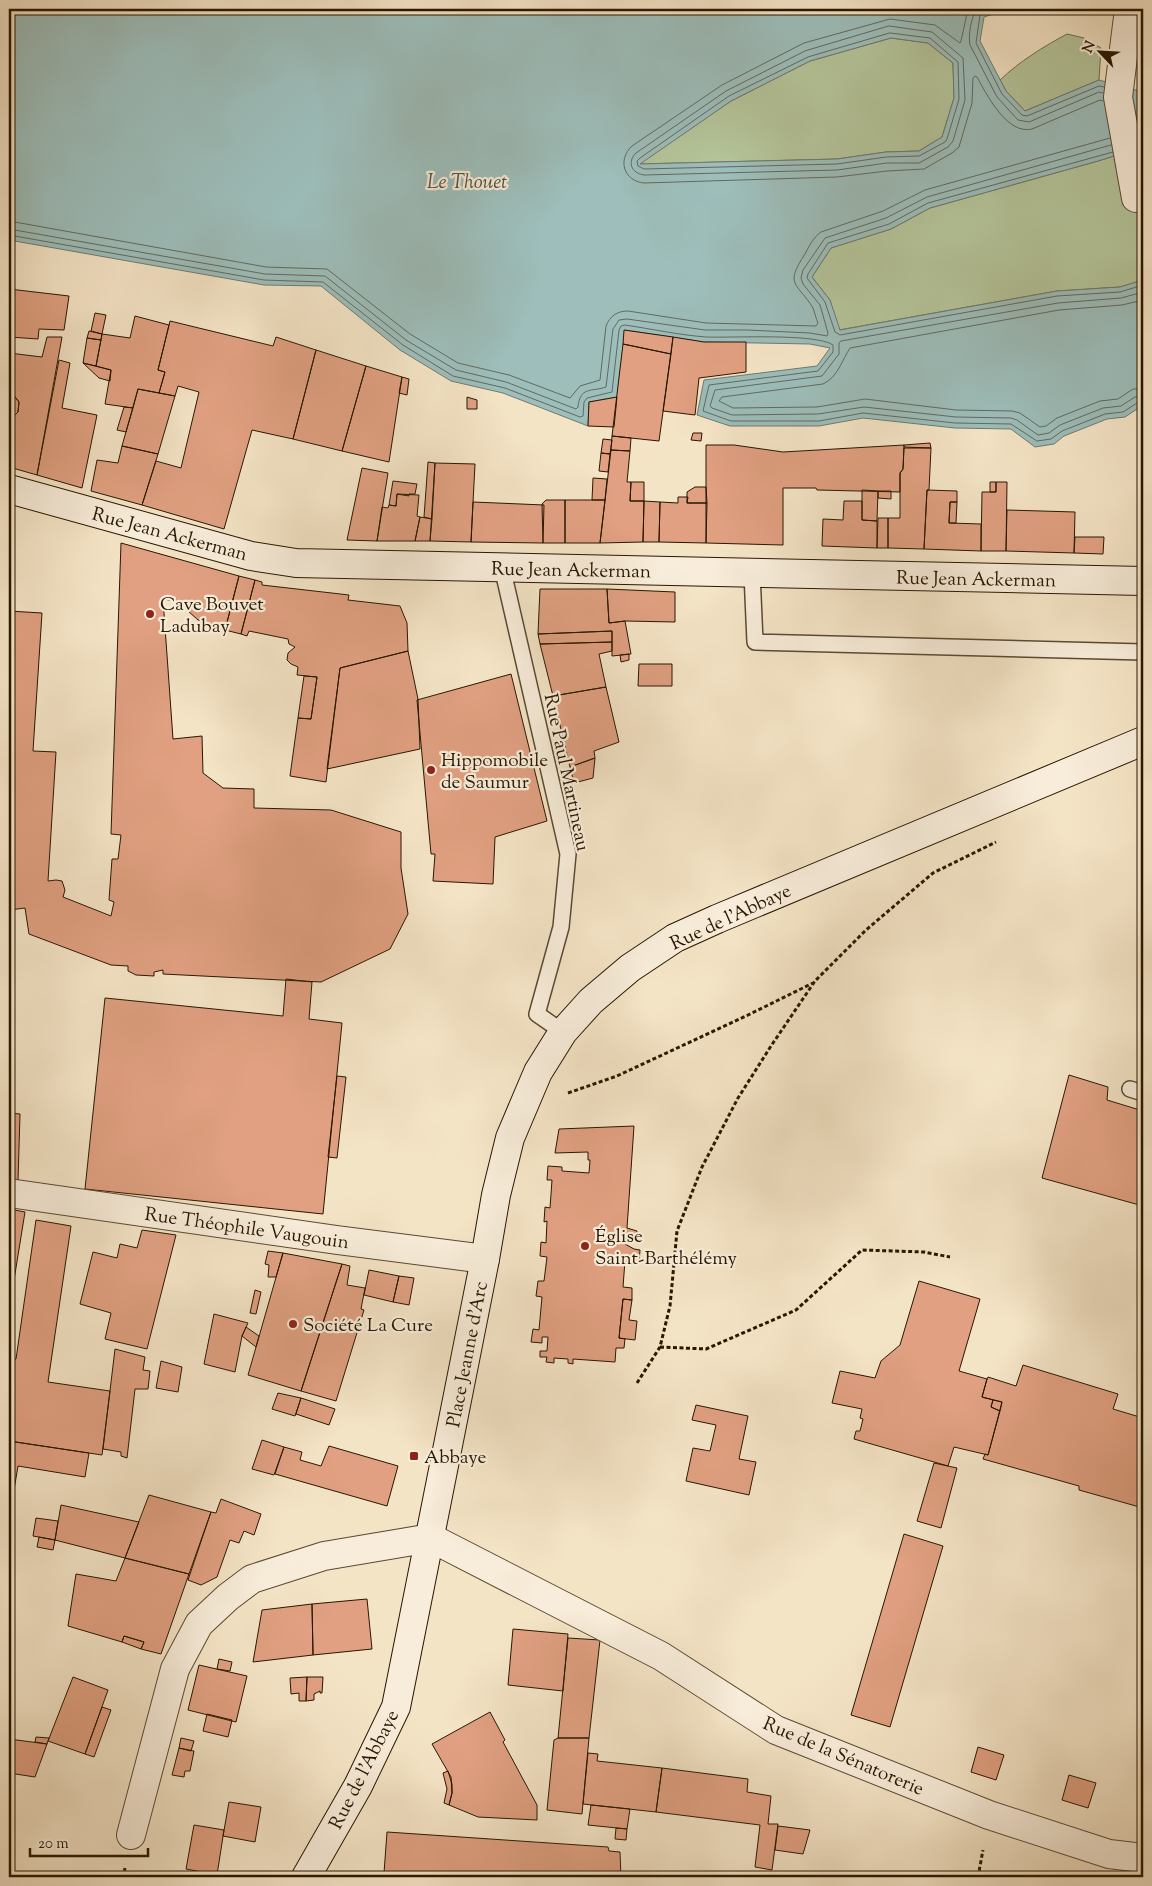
<svg xmlns="http://www.w3.org/2000/svg" width="1152" height="1886" viewBox="0 0 1152 1886" font-family="'Sorts Mill Goudy',serif">
  <rect width="100%" height="100%" fill="#f4e4c6"/>
  <filter id="stains"><feTurbulence type="fractalNoise" baseFrequency=".004" numOctaves="4"/><feColorMatrix values="0 0 0 0 .2 0 0 0 0 .09 0 0 0 0 .02 0 0 0 .5 -.17"/></filter>
  <radialGradient id="worn" r=".72"><stop offset=".6" stop-color="#630" stop-opacity="0"/><stop offset="1" stop-color="#630" stop-opacity=".3"/></radialGradient>
  <path fill="#b5c59b" stroke="#6e6e4e" d="M1067 34 1084 38 1101 48 1099 80 1025 111 1006 91 1000 80C1020 61 1043 47 1067 34Z
    M891 38 928 43 953 63 954 98 942 137 919 151 886 152 837 159 639 164 731 101 810 61Z
    M1143 147V280L1120 287 1057 291 839 330 830 300 812 277 831 248 891 229 930 208 1098 161Z"/>
  <path fill="#9dbebb" stroke="#6e7b70" fill-rule="evenodd" d="M9 9H1009L984 17 980 41 1006 91 1025 111 1099 80 1143 92V147L1098 161 930 208 891 229 831 248 812 277 830 300 840 330 1057 291 1120 287 1143 280V408L1140 407 1125 417 1107 419 1064 436 1054 444 1035 447 1011 429 955 428 863 418 819 426H730L697 415 704 380 817 366 830 348 810 344 704 342 625 330 617 397 589 402 588 426 503 393 451 381 400 350 321 286 264 285 9 240ZM891 38 928 43 953 63 954 98 942 137 919 151 886 152 837 159 640 164 731 101 810 61Z"/>
  <g fill="none" stroke-linecap="round" stroke-linejoin="round">
    <path stroke="#626a5e" stroke-width="1" d="M968 9 961 41 960 43 935 25 890 19 804 43 722 85 632 146C617 160 624 181 644 183L837 177 887 171 924 169 952 153 959 147 972 103 973 78 975 76 977 77C987 95 1007 135 1032 129L1100 100 1103 101
      M977 9C971 17 968 35 970 45L997 97 1018 120 1029 122 1099 92 1103 93
      M993 9 980 15 976 43 1002 94 1022 115 1027 116 1099 86 1104 87
      M889 26 932 32 963 58 965 100 953 141 948 147 919 163H887L837 170 644 175C631 173 627 162 636 153L726 91 805 51Z
      M890 33 930 38 958 62 959 99 947 139 945 142 919 156 886 157 837 164 644 169 638 166 637 161 640 158 729 96 808 57Z
      M1113 152 928 203 889 224 828 243 808 274 807 278 825 302 835 332 840 335 1057 296 1120 292 1143 285
      M9 221 266 267 327 269 410 334 458 363 509 375 570 398 580 386 600 380 606 326C610 316 617 311 628 311L706 323 816 326 818 323C816 319 815 313 813 308 797 282 784 286 805 254 809 246 814 237 821 232L883 211 925 190 1110 138
      M9 229 265 274 325 276 406 340 456 370 506 382 576 409 578 407C580 386 592 392 606 387L613 329 619 320 627 319 705 330H747L810 333 827 336 828 333 820 305 803 284 801 278 803 270 825 238 886 218 927 197 1111 145
      M9 235 264 280 323 282 403 345 453 376 505 388 580 417 583 416 584 402 587 398 612 392 619 330 621 326 625 325C652 329 679 335 706 337 731 338 816 333 833 345V352L818 371 709 385 703 411 731 421H819L863 413 955 423 1011 424 1037 441 1051 439 1062 431 1105 414 1123 412 1137 403H1143
      M1143 292 1121 298 1058 303 841 341 839 343V354L822 376 715 390 710 406 712 408 732 415 818 414 864 407 956 417 1011 418 1017 420 1038 435 1049 433 1060 425 1103 408 1121 406 1135 397 1143 396
      M1143 300 1122 305 1059 310 850 348C842 360 838 377 823 384L722 397 719 401 733 408 817 407 865 399 956 410 1012 411 1020 413 1040 427 1046 426 1057 418 1100 401 1118 399 1133 389H1143"/>
  </g>
  <path fill="#e0a081" stroke="#281700" d="M9 289 69 296 64 330 39 329 38 339 9 337Z
    M95 313 106 315 102 334 91 331Z
    M135 316 169 325 158 370 165 372 159 393 138 389 133 408 105 404 111 370 96 366 102 334 130 338Z
    M170 321 273 346 276 337 316 350 293 439 252 430 224 529 142 505 156 461 181 468 199 392 178 386 175 396 159 393 165 372 158 370Z
    M624 330 673 337 671 354 623 344Z
    M89 331 102 334 101 340 87 338Z
    M47 337H62L37 475 9 467V421L18 412 19 402 9 389V353L42 357Z
    M673 337 704 342H746V372L699 378 695 415 663 411Z
    M87 338 101 340 96 366 83 363Z
    M623 344 671 354 659 441 612 436Z
    M316 350 366 366 342 451 293 439Z
    M59 360 70 363 62 408 97 415 82 488 37 475Z
    M83 363 111 370 110 381 99 378Z
    M366 366 402 377 389 462 342 451Z
    M402 377 409 379 407 395 399 393Z
    M9 389 19 402 18 412 9 421Z
    M138 389 175 396 158 454 122 446Z
    M467 397 477 400V409H467Z
    M617 397 614 427 588 426 589 402Z
    M124 407 133 408 126 432 117 430Z
    M693 433H702L701 441 691 440Z
    M612 436 631 438 630 451 611 450Z
    M603 439 612 440 610 454 601 453Z
    M930 443 931 448 904 447V445Z
    M706 445H734L783 452 904 445 903 469 900 473V492L817 490 816 488H783V545L706 543Z
    M122 446 158 454 142 505 91 491 97 460 118 463Z
    M904 448H931L929 490H927L924 549 888 548V518H900V473L903 469Z
    M611 450 630 451 627 482H631L630 501H644L643 542 600 543Z
    M601 453 610 454 608 472 599 471Z
    M428 462 435 463 432 519 424 517Z
    M435 463 475 464 471 542 430 541Z
    M362 468 388 473 377 541 347 540Z
    M593 478 607 479 605 500H592Z
    M393 481 417 484 415 494H409V496L397 494 396 506 389 505Z
    M631 482H644V501H630Z
    M990 482H996V492H990Z
    M996 482H1007L1006 551H981L982 492H996Z
    M695 487H706L707 503H687V492Z
    M862 490 878 491 877 521 862 520Z
    M927 490 957 491V502H950L949 523 981 524V551L924 549Z
    M878 491H891V499L878 498Z
    M397 494 419 495 417 516 420 517 415 541H377L382 507 388 508 389 505 396 506Z
    M678 497H688L687 503H707L706 543 659 542 660 502 678 503Z
    M546 500H565V543H543L542 504Z
    M565 500H605L600 543H565Z
    M644 501 660 502 659 542H643Z
    M844 501H862V520L877 521V548L822 546 823 519 843 520Z
    M473 502 544 505 543 543 471 542Z
    M950 502H957L956 523H949Z
    M1007 510 1075 512 1074 553 1006 551Z
    M420 517 432 519 430 541H415Z
    M878 518H888V548H877Z
    M1075 537H1104L1103 554 1074 553Z
    M121 543 239 576 225 630 219 628V626L198 620 187 610 188 603 163 599 173 739 202 736 203 773 223 788 254 789V808L331 810 401 832V868L408 914 390 949 321 982 163 974V970L154 972V976L136 975 128 971V966L111 965 29 934 25 908 9 910V611L42 613 33 751 56 752 48 881 56 880 62 881 65 890 63 897 111 916 114 902 109 900 112 859H118L121 835 111 834Z
    M239 576 255 580 241 634 225 630Z
    M255 580 262 582V585L349 595 348 600 400 606 407 623 408 651 340 668 326 782 290 776 298 718 311 719 317 677 297 675 298 667 291 664 287 660 288 653 295 647 289 644 288 639 249 631 247 636 241 634Z
    M540 589H607L609 623 625 621 631 654 612 656V631L538 634Z
    M607 589 675 592V622L625 621 609 623Z
    M612 631V642L540 644 538 634Z
    M612 642V651L599 654 606 687 553 696 540 644Z
    M408 651 418 699 420 749 327 769 340 668Z
    M629 654V660L621 662 620 655Z
    M639 664H672V686H638Z
    M511 674 547 821 495 837 493 884 433 881 435 854H431L417 700Z
    M304 676 317 677 311 719 298 718Z
    M606 687 619 742 594 751 595 758 570 767 553 696Z
    M595 758 593 778 574 783 570 767Z
    M286 979 312 982 309 1019 342 1023 323 1214 85 1189 105 998 283 1016Z
    M1069 1075 1108 1087 1107 1100 1143 1111V1206L1042 1178Z
    M337 1076 346 1077 337 1158 328 1157Z
    M9 1113 20 1114 18 1181 9 1184Z
    M634 1126 627 1228 637 1231 636 1238 627 1239 625 1244 634 1249 640 1250 639 1263 625 1261 623 1287 632 1288V1300L623 1299 619 1338 625 1339 624 1348H616L615 1362 573 1359V1364L568 1363V1359L554 1358V1363L546 1362 547 1357H540V1351H547L548 1337H542V1343L531 1342 533 1329 539 1330 542 1297 536 1296 538 1281H544L547 1257 540 1256 541 1242 546 1243 547 1221 544 1222 545 1207 550 1208 552 1180H547L548 1166 562 1167V1171L589 1173 590 1160H588V1152L555 1153 559 1129Z
    M9 1209 25 1212 9 1311Z
    M36 1220 71 1226 48 1382 110 1391 102 1455 9 1441V1359H16Z
    M142 1230 176 1235 147 1349 105 1339 111 1313 80 1304 93 1252 117 1258 120 1244 137 1248Z
    M268 1251 283 1253 276 1277H268L269 1265 265 1264Z
    M283 1253 342 1264 301 1391 248 1375Z
    M342 1264 350 1266 347 1285 365 1288 361 1309 364 1310 336 1401 301 1391Z
    M369 1270 399 1276 393 1302 364 1295Z
    M399 1276 414 1278 409 1305 393 1302Z
    M919 1281 980 1299 959 1371 987 1379 982 1397 993 1400 991 1407 1000 1411 988 1455 954 1447 948 1466 854 1439 856 1431H860L863 1419 860 1418 862 1409 832 1403 840 1371 875 1378 881 1361 900 1345Z
    M255 1290 261 1292 256 1314 250 1313Z
    M623 1299 632 1300 629 1320 637 1321 635 1340 619 1338Z
    M214 1314 248 1323 242 1336 235 1372 204 1364Z
    M246 1327 259 1336 256 1347 242 1336Z
    M115 1349 145 1357 143 1370 150 1371 148 1389H135L127 1458 121 1456V1452L103 1449Z
    M161 1361 182 1367 178 1392 156 1388Z
    M1023 1365 1118 1394 1113 1409 1143 1418V1508L1079 1490V1486L983 1459 985 1454 988 1455 1002 1402 982 1397 987 1379 988 1377 1016 1386Z
    M278 1393 301 1398 295 1416 272 1409Z
    M301 1398 335 1409 329 1425 296 1414Z
    M993 1400 1002 1402 1000 1411 991 1407Z
    M696 1405 748 1416 739 1459 756 1462 749 1495 686 1481 693 1448 710 1451 716 1425 692 1420Z
    M262 1440 284 1447 274 1475 252 1469Z
    M9 1441 89 1453 85 1477 18 1466 9 1520Z
    M329 1446 398 1466 387 1506 275 1474 284 1447 302 1452 300 1460 321 1466Z
    M934 1463 957 1468 941 1528 917 1521Z
    M149 1495 211 1512 189 1574 125 1558Z
    M221 1499 261 1514 254 1535 244 1531 239 1543 230 1540 217 1577 201 1585 188 1580 211 1512 216 1513Z
    M61 1505 139 1522 125 1558 55 1540Z
    M36 1518 58 1521 55 1540 33 1536Z
    M904 1534 943 1546 890 1727 851 1715Z
    M39 1537 55 1540 53 1550 37 1547Z
    M125 1558 189 1574 161 1654 141 1649 144 1642 124 1636 122 1642 68 1626 76 1574 116 1581Z
    M367 1599 372 1649 313 1655 312 1604Z
    M312 1604 313 1655 253 1662 262 1610Z
    M513 1629 568 1634 563 1691 508 1685Z
    M124 1636 144 1642 141 1649 122 1642Z
    M568 1638 600 1640 589 1738H558Z
    M219 1659 232 1662 230 1671 217 1669Z
    M199 1665 247 1676 236 1722 188 1710Z
    M73 1677 108 1690 85 1754 48 1741Z
    M307 1677 306 1701H299V1693L291 1694 290 1678Z
    M307 1677H323L322 1693H320V1691L314 1694V1700L306 1701Z
    M102 1707 111 1710 94 1757 85 1754Z
    M490 1712 505 1740 503 1742 537 1805V1820L478 1817 449 1805 452 1793 451 1777 432 1744Z
    M207 1714 232 1720 228 1737 203 1731Z
    M36 1737 49 1738 47 1744 35 1742Z
    M181 1738 194 1741 191 1751 179 1748Z
    M558 1738H589L582 1814 547 1810 554 1740Z
    M9 1739 47 1744 35 1777 9 1773Z
    M978 1747 1004 1755 996 1780 971 1772Z
    M179 1748 194 1751 190 1771H185L184 1777 172 1775Z
    M588 1753 598 1754 597 1761 662 1768 656 1812 583 1804Z
    M662 1768 748 1779 747 1792 771 1796 768 1824H778L772 1870 755 1867 760 1825 656 1812Z
    M448 1771 452 1784V1793L449 1805 444 1803 447 1789 443 1773Z
    M1069 1775 1096 1783 1088 1808 1062 1800Z
    M229 1802 261 1807 255 1842 223 1836Z
    M591 1805 630 1809 627 1829 588 1825Z
    M194 1825 224 1830 217 1875 186 1869Z
    M778 1826 810 1830 803 1854 775 1850Z
    M616 1828 627 1829 626 1840 615 1839Z
    M387 1832 608 1847 609 1851 620 1852 621 1877H440L384 1873Z"/>
  <g fill="none" stroke-linecap="round" stroke-linejoin="round">
    <g stroke="#5b4a32" stroke-width="18">
      <path id="lane" d="M502 567 568 854 561 927 537 1014 563 1032
        M752 573 755 642 1143 652
        M1130 1089 1143 1093"/>
    </g>
    <g stroke="#5b4a32" stroke-width="30">
      <path id="street" d="M1129 9 1118 97 1136 198 1143 196
        M9 1193 337 1240 485 1259
        M131 1835 175 1669 199 1624 228 1597 252 1579 324 1556 431 1538 661 1656 776 1730 989 1815 1109 1854 1143 1858"/>
    </g>
    <g stroke="#281700" stroke-width="30">
      <path id="secondary" d="M9 489 251 556 296 563 1143 581
        M306 1877 358 1786 396 1707 485 1259 496 1195 510 1138 538 1072 563 1032 591 1001 630 968 675 938 717 919 1143 741"/>
    </g>
    <path stroke="#281700" stroke-width="3" stroke-dasharray="4 2.5" stroke-linecap="butt" d="M568 1093 617 1076 748 1015 815 982
      M660 1347 706 1349 796 1310 862 1250 924 1252 950 1257
      M637 1383 660 1347 670 1306 677 1231 702 1167 738 1098 771 1046 815 981 866 930 933 873 996 842
      M123 1877 125 1868
      M978 1877 983 1850"/>
    <use href="#lane" stroke="#f8edda" stroke-width="15"/>
    <use href="#street" stroke="#f8edda" stroke-width="28"/>
    <use href="#secondary" stroke="#f8edda" stroke-width="28"/>
  </g>
  <g fill="#8f2418" stroke="#f8edda" stroke-width="2">
    <circle cx="150" cy="614" r="5"/>
    <circle cx="431" cy="770" r="5"/>
    <circle cx="585" cy="1246" r="5"/>
    <circle cx="293" cy="1324" r="5"/>
    <rect x="409" y="1451" width="10" height="10" rx="2.5"/>
  </g>
  <g text-anchor="middle" stroke-width="4.5" stroke-linejoin="round" paint-order="stroke">
    <g font-size="19" fill="#281700" stroke="#f8edda">
      <text transform="translate(170 533) rotate(15)" y="7">Rue Jean Ackerman</text>
      <text transform="translate(571 569) rotate(1)" y="7">Rue Jean Ackerman</text>
      <text transform="translate(976 578) rotate(1)" y="7">Rue Jean Ackerman</text>
      <text transform="translate(568 772) rotate(78)" y="7">Rue Paul Martineau</text>
      <text transform="translate(730 916) rotate(-25)" y="7">Rue de l'Abbaye</text>
      <text transform="translate(247 1227) rotate(8)" y="7">Rue Théophile Vaugouin</text>
      <text transform="translate(466 1354) rotate(-79)" y="7">Place Jeanne d'Arc</text>
      <text transform="translate(844 1755) rotate(23)" y="7">Rue de la Sénatorerie</text>
      <text transform="translate(363 1769) rotate(-63)" y="7">Rue de l'Abbaye</text>
    </g>
    <g font-size="19" fill="#281700" stroke="#f8edda" text-anchor="start">
      <text x="160" y="610">Cave Bouvet<tspan x="160" dy="22">Ladubay</tspan></text>
      <text x="441" y="766">Hippomobile<tspan x="441" dy="22">de Saumur</tspan></text>
      <text x="595" y="1242">Église<tspan x="595" dy="22">Saint-Barthélémy</tspan></text>
      <text x="303" y="1331">Société La Cure</text>
      <text x="424" y="1463">Abbaye</text>
    </g>
    <g font-size="20" font-style="italic" fill="#515141" stroke="#f8edda">
      <text x="467" y="188">Le Thouet</text>
    </g>
  </g>
  <rect width="1152" height="1886" fill="none" stroke="#f4e4c6" stroke-width="30"/>
  <rect x="10" y="10" width="1132" height="1866" fill="none" stroke="#281700" stroke-width="2.5"/>
  <rect x="15" y="15" width="1122" height="1856" fill="none" stroke="#281700"/>
  <g transform="translate(1100 52) rotate(295)" stroke="#f8edda" stroke-width="4" paint-order="stroke">
  <path d="M0-4L9 19L0 12L-9 19Z" fill="#281700"/>
  <text y="-8" font-size="14" font-weight="bold" text-anchor="middle" fill="#281700">N</text>
  </g>
  <path d="M30 1848v8h118v-8" fill="none" stroke="#281700" stroke-width="2.5"/>
  <text x="38" y="1848" font-size="15" fill="#281700" stroke="#f8edda" stroke-width="4" paint-order="stroke">20 m</text>
  <rect width="100%" height="100%" filter="url(#stains)"/>
  <rect width="100%" height="100%" fill="url(#worn)"/>
</svg>
